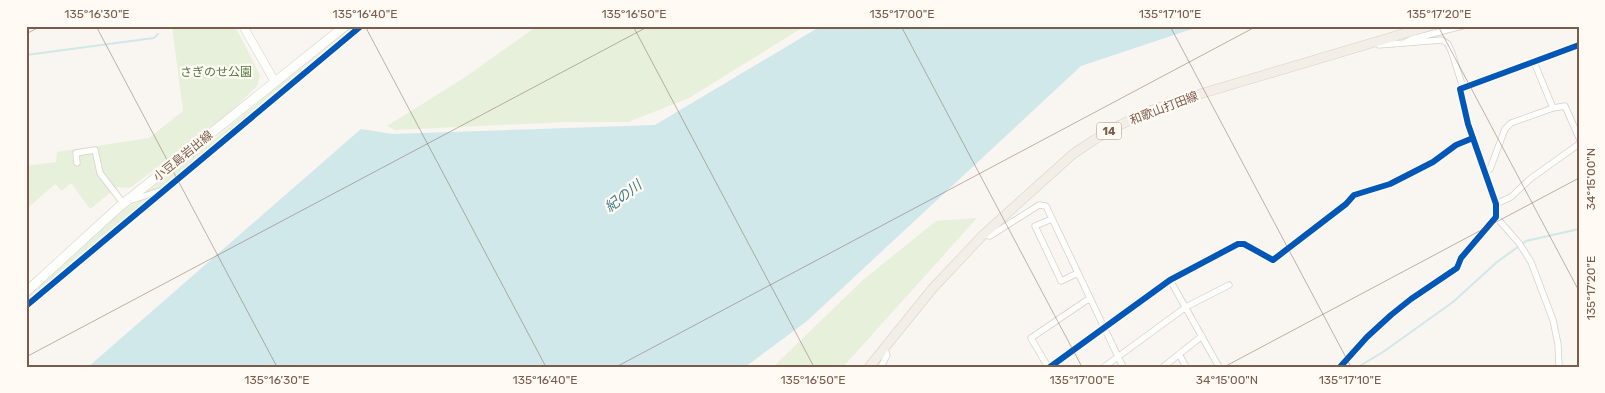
<svg xmlns="http://www.w3.org/2000/svg" width="1605" height="393" viewBox="0 0 1605 393" font-family="Rubik,'Noto Sans JP',sans-serif">
  <rect width="100%" height="100%" fill="#f9f5f0"/>
  <path fill="#e7f0db" d="M172 26H235L260 75 257 86 229 113 130 188 117 187 90 209 71 183 62 191 55 184 29 207 26 203V166L56 162 57 152 149 138 183 111Z
    M349 26H356L166 187 140 197 205 147Z
    M537 26H805L689 98 628 122H566L395 130 387 126 464 78Z
    M157 194 30 299 26 302V297L125 208Z
    M977 218 843 367H773L863 280 936 221Z"/>
  <path fill="#d0e8ea" d="M821 26H1201L1081 66 807 321 745 367H88L361 129 393 134 655 125Z"/>
  <g fill="none" stroke-linecap="round" stroke-linejoin="round">
    <path stroke="#d0e8ea" stroke-width="2" d="M26 55 154 38 158 34
      M1358 367 1383 352 1453 302 1497 262 1526 241 1579 229"/>
    <g stroke="#d7d1cb" stroke-width="7">
      <path id="minor" d="M1377 43 1379 45 1442 40 1448 44 1452 53 1463 88
        M1404 43 1412 39 1462 26
        M1534 62 1553 108 1565 106 1579 138
        M77 163 76 153 95 150 100 173 123 203 169 188
        M1486 172 1490 169 1505 129 1511 123 1553 108
        M1496 204 1511 197 1530 179 1579 144
        M1496 217 1519 243 1531 262 1553 320 1558 344 1559 367
        M1052 219 1035 226 1061 281 1078 273
        M983 235 990 236 1039 205 1046 206 1123 367
        M1170 280 1219 367
        M1179 354 1186 367
        M881 367 887 355 885 349
        M1048 367 1031 338 1090 298
        M1050 367 1170 280 1238 244H1244L1273 260 1346 204 1354 195 1390 184 1433 162 1456 145 1473 138
        M1104 367 1186 307 1229 285
        M1163 367 1202 336
        M1340 367 1367 337 1391 315 1411 299 1457 268 1461 258 1496 217V204L1468 124 1460 89 1579 45"/>
    </g>
    <g stroke="#d7d1cb" stroke-width="9">
      <path id="tertiary" d="M243 26 275 82"/>
    </g>
    <g stroke="#d9d2cb" stroke-width="10">
      <path id="secondary" d="M26 292 119 207 345 26"/>
    </g>
    <g stroke="#dad1cc" stroke-width="10">
      <path id="primary" d="M869 367 933 288 983 235 1073 154 1094 140 1118 126 1149 111 1200 94 1429 26"/>
    </g>
    <use href="#minor" stroke="#fefefd" stroke-width="5.5"/>
    <use href="#tertiary" stroke="#fefefd" stroke-width="8"/>
    <use href="#secondary" stroke="#fefefd" stroke-width="9"/>
    <use href="#primary" stroke="#f3eee8" stroke-width="9"/>
    <g stroke="#fffaf3" stroke-width="9">
      <path id="cycleway" d="M26 306 361 26
        M1050 367 1170 280 1238 244H1244L1273 260 1346 204 1354 195 1390 184 1433 162 1456 145 1473 138
        M1340 367 1367 337 1391 315 1411 299 1457 268 1461 258 1496 217V204L1468 124 1460 89 1579 45"/>
    </g>
    <use href="#cycleway" stroke="#0057b8" stroke-width="6"/>
  </g>
  <path fill="none" stroke="#7a5c4d" stroke-width="1" stroke-opacity="0.45" d="M96 26 277 367M365 26 546 367M633 26 814 367M901 26 1082 367M1170 26 1351 367M1438 26 1579 291M26 34 41 26M26 357 649 26M616 367 1257 26M1224 367 1579 178"/>
  <g text-anchor="middle" stroke-width="4.5" stroke-linejoin="round" paint-order="stroke">
    <rect fill="#fffaf3" stroke="#a28b7f" stroke-width="1" x="1096.5" y="122.5" width="25" height="17" rx="4"/>
    <g font-size="11" font-weight="bold" fill="#7a5c4d">
      <text x="1109" y="135">14</text>
    </g>
    <g font-size="12" fill="#537a41" stroke="#fffaf3">
      <text x="216" y="76">さぎのせ公園</text>
    </g>
    <g font-size="12" fill="#7a5c4d" stroke="#fffaf3">
      <text transform="translate(1164 108) rotate(-21)" y="4">和歌山打田線</text>
      <text transform="translate(183 156) rotate(-39)" y="4">小豆島岩出線</text>
    </g>
    <g font-size="14" font-style="italic" fill="#437c86" stroke="#fffaf3">
      <text transform="translate(623 196) rotate(-38)" y="5">紀の川</text>
    </g>
  </g>
  <rect width="1605" height="393" fill="none" stroke="#fffaf3" stroke-width="55"/>
  <rect x="28" y="28" width="1550" height="338" fill="none" stroke="#7a5c4d" stroke-width="2"/>
  <g font-size="12" text-anchor="middle" fill="#7a5c4d">
    <text x="97" y="18">135°16'30"E</text>
    <text x="365" y="18">135°16'40"E</text>
    <text x="634" y="18">135°16'50"E</text>
    <text x="902" y="18">135°17'00"E</text>
    <text x="1170" y="18">135°17'10"E</text>
    <text x="1439" y="18">135°17'20"E</text>
    <text transform="translate(1591 179) rotate(-90)" y="4">34°15'00"N</text>
    <text transform="translate(1591 288) rotate(-90)" y="4">135°17'20"E</text>
    <text x="277" y="384">135°16'30"E</text>
    <text x="545" y="384">135°16'40"E</text>
    <text x="813" y="384">135°16'50"E</text>
    <text x="1082" y="384">135°17'00"E</text>
    <text x="1227" y="384">34°15'00"N</text>
    <text x="1350" y="384">135°17'10"E</text>
  </g>
</svg>
